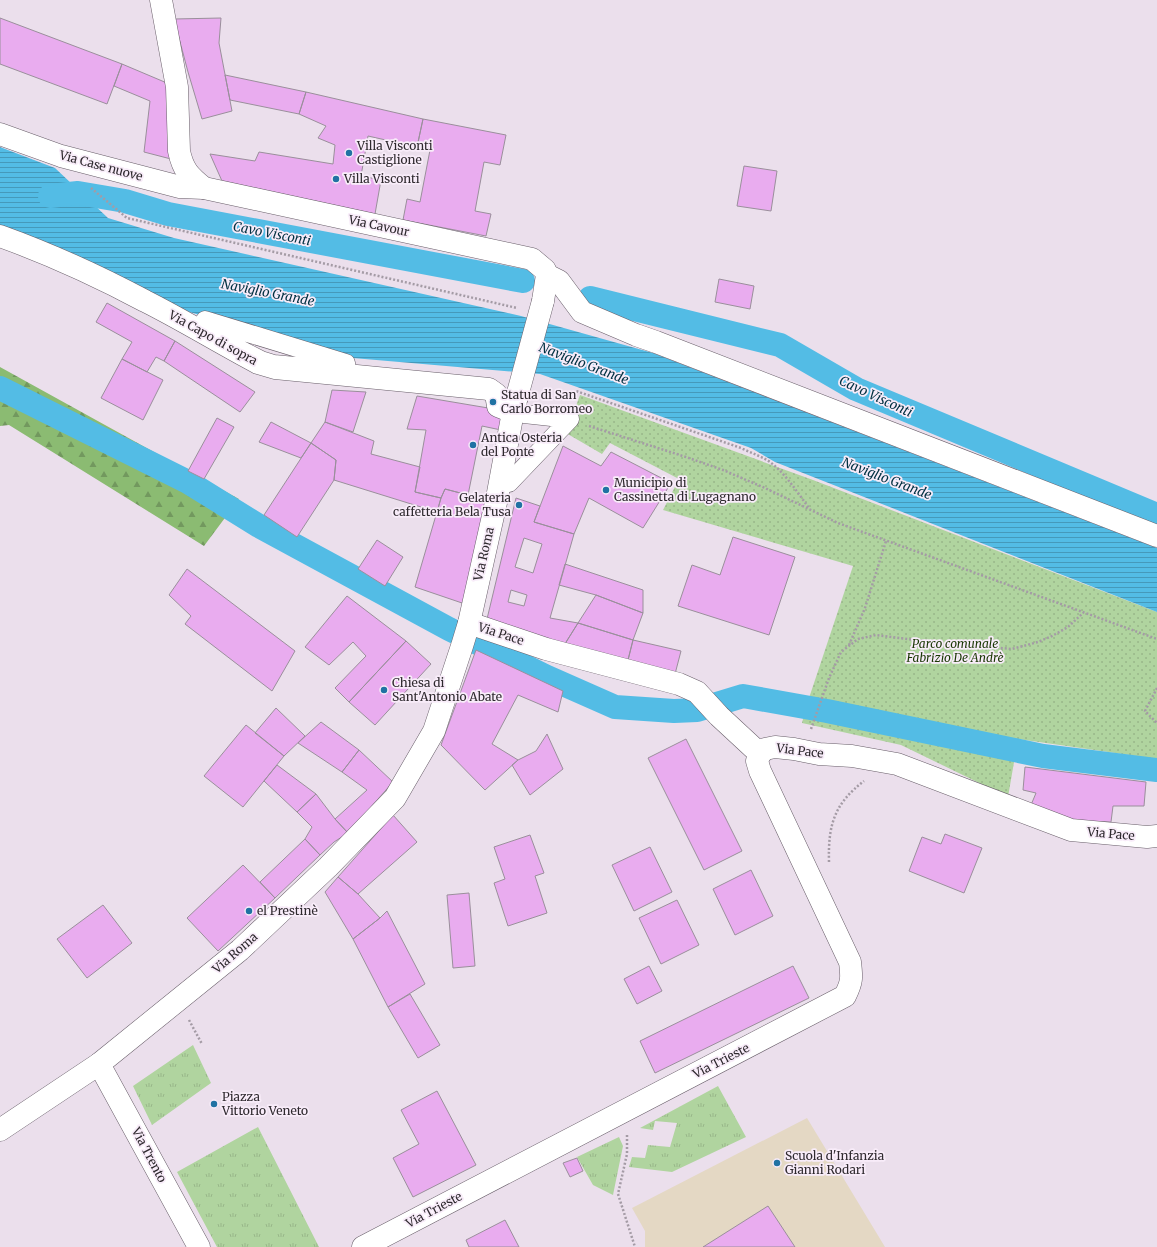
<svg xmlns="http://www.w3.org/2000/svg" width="1157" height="1247" viewBox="0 0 1157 1247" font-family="Merriweather,serif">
  <defs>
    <pattern id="grass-tufts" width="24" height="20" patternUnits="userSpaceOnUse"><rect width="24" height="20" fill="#b0d49f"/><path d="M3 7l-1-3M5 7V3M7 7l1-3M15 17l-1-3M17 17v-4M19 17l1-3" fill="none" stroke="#98b689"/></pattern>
    <pattern id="forest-firs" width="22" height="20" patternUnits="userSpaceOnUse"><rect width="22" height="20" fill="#8bbb72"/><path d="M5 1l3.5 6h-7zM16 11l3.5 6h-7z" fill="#72985e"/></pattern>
    <pattern id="park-dots" width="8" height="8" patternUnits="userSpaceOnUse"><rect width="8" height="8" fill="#b0d49f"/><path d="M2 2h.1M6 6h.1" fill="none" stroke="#98b689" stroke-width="1.8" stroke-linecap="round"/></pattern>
    <pattern id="water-rules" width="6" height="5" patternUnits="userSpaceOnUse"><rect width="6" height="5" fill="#53bce5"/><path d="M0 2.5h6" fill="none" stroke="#4599ba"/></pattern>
  </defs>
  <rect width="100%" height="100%" fill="#ebdfec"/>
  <path fill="#e4d8c4" d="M807 1118 885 1247H645V1231L632 1208Z"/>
  <path fill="url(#grass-tufts)" d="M193 1045 211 1083 152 1125 133 1086Z
    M718 1086 746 1137 672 1172 629 1167 632 1157 645 1158 648 1145 670 1147 677 1123 655 1121 653 1130 640 1128Z
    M258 1127 319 1247H217L177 1172Z
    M619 1137 623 1146 613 1195 593 1185 577 1157Z"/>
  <path fill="url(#forest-firs)" d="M0 367 239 499 204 546 9 425 0 426Z"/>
  <path fill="url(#park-dots)" d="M580 395 813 480 1157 612V759L1018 739 1008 797 901 745 802 723 806 707 853 566 663 510 679 479 610 443 602 454 566 433Z"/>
  <path fill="url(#water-rules)" d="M0 147 55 168 108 218 174 238 521 316 653 353 1157 548V612L775 462 751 448 540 374 353 358 175 308 0 231Z"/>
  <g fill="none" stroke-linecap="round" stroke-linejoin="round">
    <path stroke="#53bce5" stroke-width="24" d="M50 196 78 193 125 201 168 214 523 281
      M590 298 780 345 856 389 1157 515
      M0 388 188 482 259 526 449 629 547 677 615 707 674 711 697 710 743 696 827 711 1043 756 1157 770"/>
  </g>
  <path fill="#e9acef" stroke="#9a8f9b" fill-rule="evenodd" d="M0 18 122 64 107 104 0 64Z
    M221 18 219 43 232 111 202 119 188 72 174 19Z
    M122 64 174 86 171 159 144 152 150 101 114 86Z
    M225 75 306 92 299 114 230 100Z
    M306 92 423 119 417 147 368 136 361 176 381 180 375 214 222 181 210 154 255 161 259 152 333 164 335 145 318 138 326 126 299 114Z
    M423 119 506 135 500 165 484 162 475 211 491 214 486 236 403 220 407 199 420 202 430 150 417 147Z
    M744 166 777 171 771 211 737 206Z
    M719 279 754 286 750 309 715 302Z
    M107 303 175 341 164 361 156 357 147 372 122 359 132 342 96 322Z
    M175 341 255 392 240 412 164 361Z
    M122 359 163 380 143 420 101 398Z
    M332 390 366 392 353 432 325 422Z
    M417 396 506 411 501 430 482 426 468 495 445 489 441 498 415 492 426 430 407 429Z
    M217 418 234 427 204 479 188 471Z
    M271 422 311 443 301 458 259 442Z
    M325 422 374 441 371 454 420 467 415 492 441 498 437 512 334 480 336 460 311 443Z
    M311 443 336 460 334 480 297 537 264 515Z
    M563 446 601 466 611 452 671 483 643 528 589 498 574 534 534 522Z
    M445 489 487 500 465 604 415 587 441 498Z
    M516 498 540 506 534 522 574 534 550 618 578 623 563 647 487 619ZM524 538 542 544 533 573 515 567ZM511 590 527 595 524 606 508 602Z
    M733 537 795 557 769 635 678 606 692 565 720 575Z
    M377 540 403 557 385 586 358 569Z
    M565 564 643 590V613L596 595 559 585Z
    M187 569 295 651 272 691 185 624 191 616 169 595Z
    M596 595 643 613 633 640 578 623Z
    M347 596 406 641 349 702 335 688 366 656 353 642 329 665 305 647Z
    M578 623 633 640 627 664 563 647Z
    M633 640 681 651 675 674 627 664Z
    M406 641 431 664 375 725 349 702Z
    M476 650 563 691 558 712 518 695 492 744 518 760 485 790 441 745Z
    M276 708 305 736 284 756 255 733Z
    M321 722 359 750 342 772 298 743Z
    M246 725 284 756 243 807 204 776Z
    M547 734 563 769 530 795 512 765 518 760 536 751Z
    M686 739 742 851 704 870 648 758Z
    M359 750 393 782 348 833 335 819 367 790 342 772Z
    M277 765 316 794 297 812 264 781Z
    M1025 767 1146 782 1144 806H1113L1111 822 1068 821 1031 805 1036 793 1023 790Z
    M316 794 335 819 348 833 334 842 320 855 305 839 312 827 297 812Z
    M393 815 417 842 358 894 338 877Z
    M945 834 982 848 964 893 909 871 922 837 941 844Z
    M530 835 544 873 535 876 547 913 508 926 494 883 505 879 494 847Z
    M305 839 320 855 275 898 260 882Z
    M650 847 672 892 634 911 612 865Z
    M243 865 275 898 218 951 187 918Z
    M751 870 773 916 735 935 713 889Z
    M338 877 358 894 380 918 353 939 325 892Z
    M469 893 475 966 453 968 447 895Z
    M677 900 699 945 661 964 639 918Z
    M103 905 132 943 87 978 57 939Z
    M387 911 425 984 388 1007 353 939 380 918Z
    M649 966 662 991 637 1004 624 979Z
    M793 966 809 998 655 1073 640 1041Z
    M410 994 440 1045 418 1058 388 1007Z
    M437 1091 476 1165 413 1197 393 1158 419 1144 401 1110Z
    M577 1158 583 1171 570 1177 563 1163Z
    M768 1206 795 1247H703Z
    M505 1220 519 1247H469L466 1240Z"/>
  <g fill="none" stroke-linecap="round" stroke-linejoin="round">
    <g stroke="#685e69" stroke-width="19">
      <path id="pedestrian" d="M205 320 346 363 347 371 274 364 261 360 200 329Z
        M513 412 524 414 570 419
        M500 480 509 483 570 419"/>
    </g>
    <g stroke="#685e69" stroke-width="23">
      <path id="minor" d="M0 134 61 156 180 187 204 188
        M0 236C50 254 98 276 145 301 183 320 220 343 258 363L275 368 489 389 496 394 498 406 513 412
        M547 275 559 281 582 312 636 335 656 342 1157 536
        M469 623 546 649 679 684 697 692 719 716 760 754
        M99 1064 199 1247
        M363 1247 845 996C852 982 852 978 850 962L760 771 757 761 760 754 765 749 775 747 794 749 819 754 852 756 897 764 1071 830 1147 837 1157 836"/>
    </g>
    <g stroke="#685e69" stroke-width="23">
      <path id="tertiary" d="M161 0 177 87 179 151C183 170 189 176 204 188L532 259 545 270 547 275 543 301
        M0 1130 99 1064 240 950 328 867 395 798 434 731 462 646 469 623 497 498 513 412 516 400"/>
    </g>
    <path stroke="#a49ba5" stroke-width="2.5" stroke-dasharray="2 2" stroke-linecap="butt" d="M91 188 127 218 517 308
      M573 398 576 391 741 448C751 453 761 456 770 462 786 474 797 492 809 508
      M589 426 686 457 723 470 765 488 838 523 1157 639
      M849 645 865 608 886 541
      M1157 688 1145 711 1157 723
      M811 729 829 678 841 652 858 639 876 635 916 640 1012 649 1038 642 1052 636 1068 627 1083 613
      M829 862C828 825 834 804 864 781
      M189 1020 202 1044
      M627 1135V1154L618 1194 635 1247"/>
    <use href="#pedestrian" stroke="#fff" stroke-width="18"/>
    <use href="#minor" stroke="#fff" stroke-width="22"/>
    <use href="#tertiary" stroke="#fff" stroke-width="22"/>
    <g stroke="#685e69" stroke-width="23" stroke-linecap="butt">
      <path id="tertiary-bridge" d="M516 400 543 301"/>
    </g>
    <use href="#tertiary-bridge" stroke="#fff" stroke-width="22"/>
  </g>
  <g fill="#2072a3" stroke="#f8ecf9" stroke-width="1.5">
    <circle cx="349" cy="153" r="4"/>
    <circle cx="336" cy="179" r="4"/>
    <circle cx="493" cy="402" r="4"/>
    <circle cx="473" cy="445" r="4"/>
    <circle cx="606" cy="490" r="4"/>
    <circle cx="519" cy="505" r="4"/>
    <circle cx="384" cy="690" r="4"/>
    <circle cx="249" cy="911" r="4"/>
    <circle cx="214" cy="1104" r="4"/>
    <circle cx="777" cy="1163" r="4"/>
  </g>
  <g text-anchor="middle" stroke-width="3.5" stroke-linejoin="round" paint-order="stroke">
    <g font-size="12" fill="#2e292e" stroke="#f8ecf9" text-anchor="start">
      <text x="357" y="150">Villa Visconti<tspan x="357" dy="14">Castiglione</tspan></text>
      <text x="344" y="183">Villa Visconti</text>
      <text x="501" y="399">Statua di San<tspan x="501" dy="14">Carlo Borromeo</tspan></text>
      <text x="481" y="442">Antica Osteria<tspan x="481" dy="14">del Ponte</tspan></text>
      <text x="614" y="487">Municipio di<tspan x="614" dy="14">Cassinetta di Lugagnano</tspan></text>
      <text x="511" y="502" text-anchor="end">Gelateria<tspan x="511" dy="14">caffetteria Bela Tusa</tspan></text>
      <text x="392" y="687">Chiesa di<tspan x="392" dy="14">Sant'Antonio Abate</tspan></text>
      <text x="257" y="915">el Prestinè</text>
      <text x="222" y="1101">Piazza<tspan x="222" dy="14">Vittorio Veneto</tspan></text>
      <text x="785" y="1160">Scuola d'Infanzia<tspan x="785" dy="14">Gianni Rodari</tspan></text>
    </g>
    <g font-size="12" fill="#2e292e" stroke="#f8ecf9">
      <text transform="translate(101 166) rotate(15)" y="4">Via Case nuove</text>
      <text transform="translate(379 226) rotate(12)" y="4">Via Cavour</text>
      <text transform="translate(213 338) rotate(29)" y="4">Via Capo di sopra</text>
      <text transform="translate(484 554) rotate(-77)" y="4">Via Roma</text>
      <text transform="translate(501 634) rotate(18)" y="4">Via Pace</text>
      <text transform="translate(800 751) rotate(7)" y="4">Via Pace</text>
      <text transform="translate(1111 834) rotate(5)" y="4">Via Pace</text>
      <text transform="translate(235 953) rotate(-41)" y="4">Via Roma</text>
      <text transform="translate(721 1061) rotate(-27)" y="4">Via Trieste</text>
      <text transform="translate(149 1155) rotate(62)" y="4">Via Trento</text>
      <text transform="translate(434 1210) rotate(-28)" y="4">Via Trieste</text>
    </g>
    <g font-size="12" font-style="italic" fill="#1a3804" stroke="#f8ecf9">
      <text x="955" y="648">Parco comunale<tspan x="955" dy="14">Fabrizio De Andrè</tspan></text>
    </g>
    <g font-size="13" font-style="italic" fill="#003041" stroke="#f8ecf9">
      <text transform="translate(272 233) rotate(11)" y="5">Cavo Visconti</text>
      <text transform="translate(268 292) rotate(11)" y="5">Naviglio Grande</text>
      <text transform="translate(584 363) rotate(21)" y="5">Naviglio Grande</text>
      <text transform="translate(876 396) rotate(25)" y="5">Cavo Visconti</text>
      <text transform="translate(887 478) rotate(21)" y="5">Naviglio Grande</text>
    </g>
  </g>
</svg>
